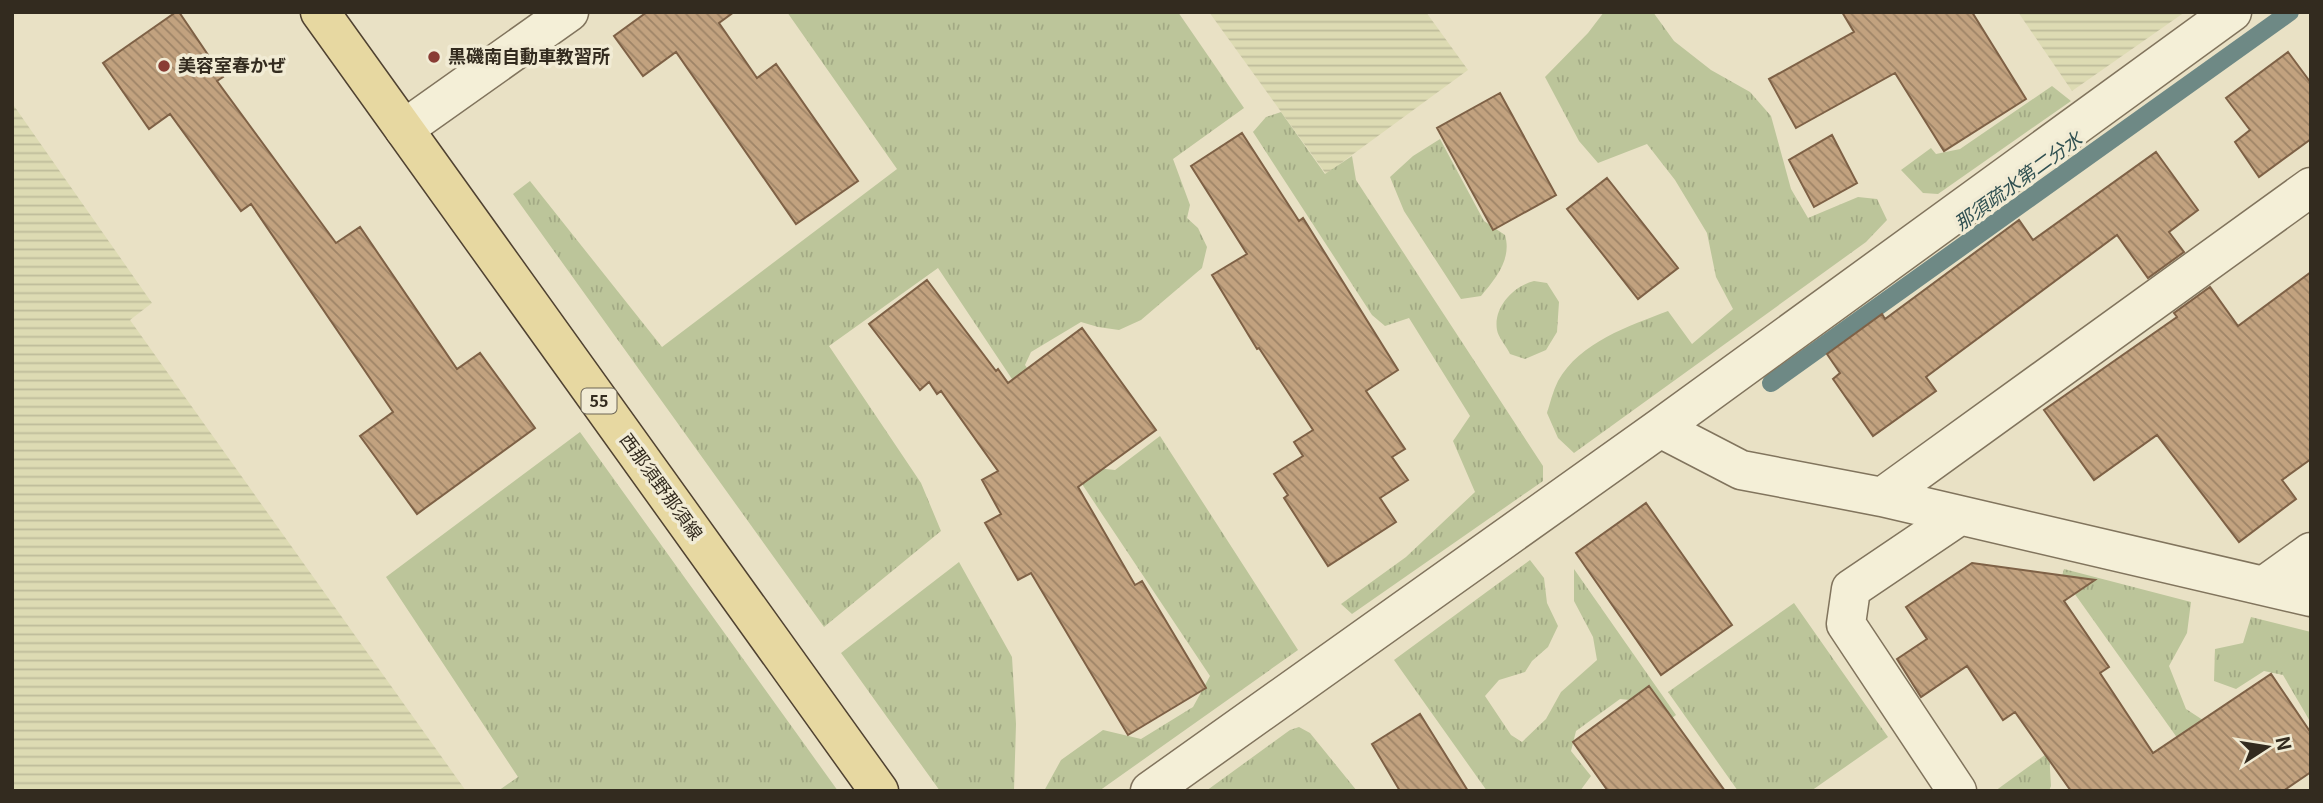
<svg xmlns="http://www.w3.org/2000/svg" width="2323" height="803" viewBox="0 0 2323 803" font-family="Georgia,'Noto Sans JP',serif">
  <defs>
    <pattern id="farmland-rules" width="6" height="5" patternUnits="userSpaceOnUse" patternTransform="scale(1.75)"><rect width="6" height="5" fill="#dddbb3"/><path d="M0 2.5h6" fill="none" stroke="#bebc9a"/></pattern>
    <pattern id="grass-tufts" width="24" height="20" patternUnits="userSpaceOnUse" patternTransform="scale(1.75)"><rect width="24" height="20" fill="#bcc59a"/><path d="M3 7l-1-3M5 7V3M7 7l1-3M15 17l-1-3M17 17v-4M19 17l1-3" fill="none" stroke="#a2a984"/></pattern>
    <pattern id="building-back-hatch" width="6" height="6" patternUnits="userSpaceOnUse" patternTransform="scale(1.75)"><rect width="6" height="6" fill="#c2a27f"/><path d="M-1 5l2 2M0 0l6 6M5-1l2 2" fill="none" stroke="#9e8467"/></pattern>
  </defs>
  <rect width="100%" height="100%" fill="#e9e1c5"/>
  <path fill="url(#farmland-rules)" d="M1209 12H1426L1468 70 1326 174Z
    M2018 12H2185L2072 91Z
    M12 103 152 303 130 320 466 791H12Z"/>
  <path fill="url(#grass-tufts)" d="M787 12H1178L1244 108 1173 159 1190 205 1187 218 1198 228 1207 247 1202 268 1141 320 1119 330 1098 327 1081 322 1031 352 1025 365 1096 468 1115 470 1160 436 1298 650 1099 791H1044L1061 760 1103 730 1141 739 1193 707 1210 676 938 268 829 346 921 483 941 531 824 627 513 194 530 181 662 347 897 169Z
    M1604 12H1653L1674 41 1711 70 1750 92 1771 116 1791 189 1808 218 1858 197 1877 199 1887 220 1866 242 1574 453 1558 438 1547 413C1550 403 1553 391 1558 381 1580 342 1629 326 1668 311L1692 344 1733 309 1716 277 1707 233 1675 180 1647 144 1598 163 1579 141 1545 77 1588 33Z
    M2052 86 2071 101 1938 194 1923 193 1901 170 1931 148 1936 154 1960 149Z
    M1281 112 1325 174 1352 156 1356 180 1543 466V481L1352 614 1341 604 1406 557 1475 492 1453 441 1470 416 1409 318 1385 326 1372 315 1253 132 1266 117Z
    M1440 139 1484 221 1505 235C1512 259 1496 278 1481 296L1461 299 1404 211 1390 177 1413 156Z
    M1534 281 1547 283 1559 302 1557 332 1546 350 1525 359 1510 354C1507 347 1498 337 1497 330 1493 307 1514 286 1534 281Z
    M580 432 838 791H498L518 777 386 577Z
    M1530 560 1544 578 1547 603 1558 626 1548 647 1532 661 1525 672 1499 680 1485 696 1511 735 1522 742 1546 719 1561 692 1597 660 1593 637 1574 601V569L1676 715 1660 727 1641 701 1620 699 1576 731 1571 751 1591 776 1580 791H1487L1394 660Z
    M959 562 1012 657 1016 724 1014 791H940L841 653Z
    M2064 569 2191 602 2187 633 2169 666 2186 709 2209 724 2215 791 2062 576Z
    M1794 603 1888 737 1811 791H1738L1668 692Z
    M2251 617 2311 632V723L2283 675 2264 671 2236 689 2214 681 2215 649 2243 643Z
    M1299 727 1310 733 1357 791H1206L1290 730Z
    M2049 752 2051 786 2049 791H1995Z"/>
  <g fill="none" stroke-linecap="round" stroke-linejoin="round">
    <path stroke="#6e8985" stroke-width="18" d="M1771 383 2290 12"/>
  </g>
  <path fill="url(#building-back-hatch)" stroke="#7e6146" stroke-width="2" d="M176 12H179L223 77 217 81 336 243 360 227 457 369 480 353 535 428 417 514 360 436 393 412 251 204 241 211 170 114 149 129 103 63Z
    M647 12H734L719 23 757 78 776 64 858 181 796 224 676 52 643 76 614 36Z
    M1842 12H1972L2026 99 1944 151 1895 73 1796 128 1769 79 1854 32Z
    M2288 52 2311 83V139L2259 177 2235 142 2250 130 2226 98Z
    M1500 93 1556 195 1493 230 1437 128Z
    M1242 133 1299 221 1303 218 1398 370 1366 391 1405 449 1392 457 1408 480 1380 498 1396 522 1328 566 1284 498 1288 495 1274 474 1303 456 1294 442 1313 430 1259 348 1257 349 1212 275 1247 254 1191 166Z
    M1832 135 1857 183 1814 207 1789 160Z
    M2156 152 2198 210 2169 232 2184 252 2148 278 2117 235 1926 377 1936 391 1873 436 1833 379 1840 373 1827 354 1882 314 1885 319 2019 220 2033 240Z
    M1607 178 1678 268 1638 299 1567 209Z
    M2311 272V459L2282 480 2296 499 2239 542 2157 435 2094 480 2044 410 2177 317 2174 313 2210 287 2238 326Z
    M927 280 996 371 998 369 1008 383 1082 328 1156 430 1078 487 1135 585 1142 581 1206 688 1128 735 1031 573 1018 580 985 523 1001 514 982 480 998 471 941 391 937 394 929 382 920 390 869 324Z
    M1646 503 1732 625 1661 675 1576 553Z
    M1972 563 2095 580 2064 601 2109 667 2100 673 2153 753 2271 674 2311 733V772L2283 791H2071L2015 712 2003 720 1967 666 1921 697 1897 659 1927 639 1906 607Z
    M1649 686 1725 791H1608L1573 742Z
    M1420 714 1468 791H1400L1372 744Z"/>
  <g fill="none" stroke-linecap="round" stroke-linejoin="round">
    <g stroke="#81745d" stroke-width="41">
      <path id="minor" d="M404 129 569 12
        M1660 428 1741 470 1882 497 2311 597
        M1882 497 2311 187
        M2265 585 2311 552
        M1150 791 1660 428 2232 12
        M1957 791 1846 624 1851 589 1959 516"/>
    </g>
    <g stroke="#504231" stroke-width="41">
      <path id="major" d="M320 12 879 791"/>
    </g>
    <use href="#minor" stroke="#f4efd7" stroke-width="38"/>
    <use href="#major" stroke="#e7d8a1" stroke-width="38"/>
  </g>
  <g fill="#893c34" stroke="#f1ebd4" stroke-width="2.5">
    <circle cx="434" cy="57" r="7"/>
    <circle cx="164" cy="66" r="7"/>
  </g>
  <g text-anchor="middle" stroke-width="7" stroke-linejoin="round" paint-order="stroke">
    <rect fill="#f1ebd4" stroke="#6c6555" stroke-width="2" x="581.5" y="388.5" width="35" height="25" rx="5"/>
    <g font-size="16" font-weight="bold" fill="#332b1f">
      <text x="599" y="407">55</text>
    </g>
    <g font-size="18" font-weight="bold" fill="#332b1f" stroke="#f1ebd4" text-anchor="start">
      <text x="448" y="63">黒磯南自動車教習所</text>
      <text x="178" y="72">美容室春かぜ</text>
    </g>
    <g font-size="18" fill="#332b1f" stroke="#f1ebd4">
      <text transform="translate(661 487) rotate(54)" y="6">西那須野那須線</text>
    </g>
    <g font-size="19" font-style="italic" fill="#305051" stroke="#f1ebd4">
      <text transform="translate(2018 181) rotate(-36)" y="7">那須疏水第二分水</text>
    </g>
  </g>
  <rect width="2323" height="803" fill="none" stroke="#332b1f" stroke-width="28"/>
  <g transform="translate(2267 747) rotate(78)" stroke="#f1ebd4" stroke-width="5" paint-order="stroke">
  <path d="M0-5L12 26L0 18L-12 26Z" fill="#332b1f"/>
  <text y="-10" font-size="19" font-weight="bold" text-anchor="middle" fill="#332b1f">N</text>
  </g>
</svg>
